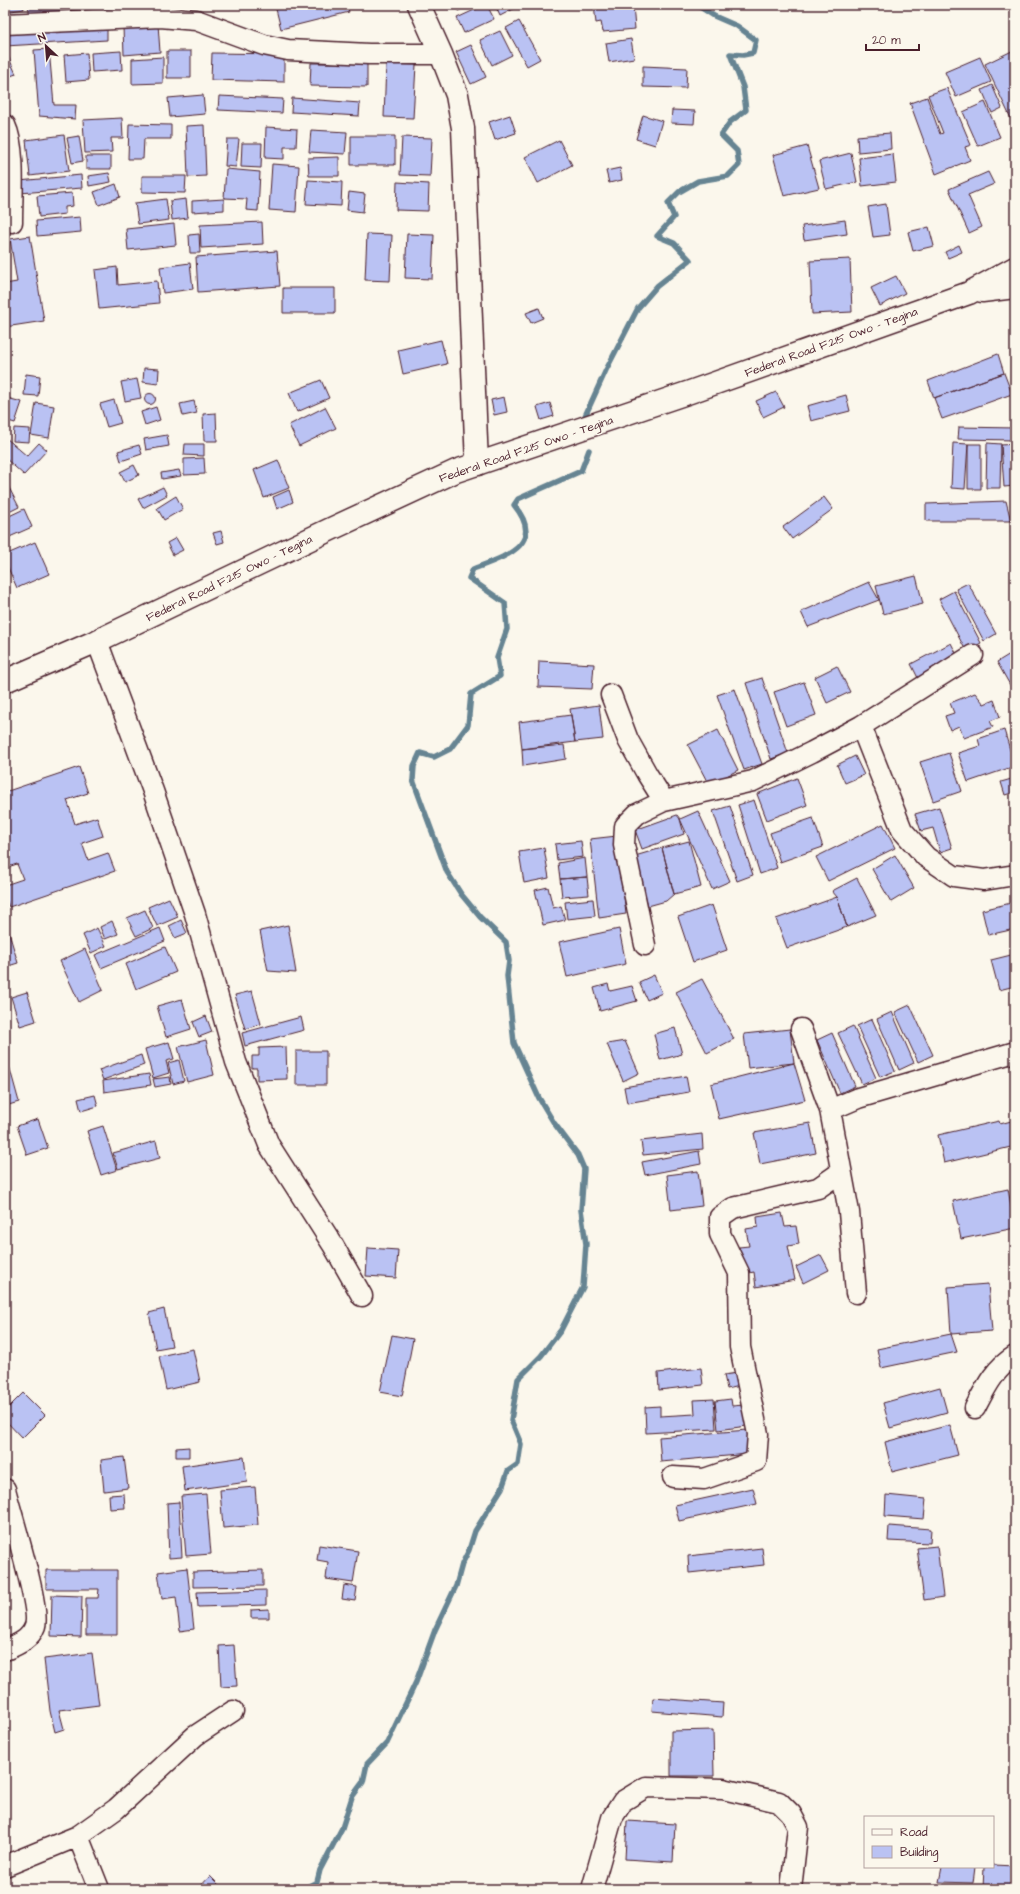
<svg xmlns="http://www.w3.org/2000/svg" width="1020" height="1894" viewBox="0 0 1020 1894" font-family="'Architects Daughter',sans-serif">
  <rect width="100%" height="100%" fill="#fbf7ec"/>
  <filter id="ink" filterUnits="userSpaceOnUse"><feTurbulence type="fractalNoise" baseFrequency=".025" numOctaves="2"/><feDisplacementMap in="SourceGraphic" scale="8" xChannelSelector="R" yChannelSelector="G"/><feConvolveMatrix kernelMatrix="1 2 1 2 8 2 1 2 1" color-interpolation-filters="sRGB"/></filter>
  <g filter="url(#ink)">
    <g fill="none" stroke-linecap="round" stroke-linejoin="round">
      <path stroke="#668492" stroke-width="5.5" d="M585 416 606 370 638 308 657 286 690 260 674 243 657 236 674 217 668 203 679 192 698 181 728 176 739 165 737 151 721 135 730 122 746 110 743 87 730 54 743 55 753 53 756 40 737 26 714 16 697 5
        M303 1889 317 1882 320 1870 342 1828 352 1797 363 1782 367 1764 387 1743 416 1682 435 1630 456 1586 462 1564 469 1550 475 1531 502 1488 508 1471 518 1464 521 1444 511 1420 518 1379 541 1356 561 1330 583 1287 586 1244 581 1210 584 1169 578 1155 554 1123 539 1098 514 1043 507 976 509 961 506 942 480 917 461 894 447 872 413 780 414 766 420 753 434 757 450 749 468 725 471 694 500 676 497 658 507 629 505 603 469 578 473 569C504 557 547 545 514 505L518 499 581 471 589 450"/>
    </g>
    <path fill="#bac2f3" stroke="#4a1f2b" d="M5 5H23L24 9 5 12Z
      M28 5H69V10L30 16Z
      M275 5H347L349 12 281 29Z
      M455 5H470L458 11Z
      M485 5H487L494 19 464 33 457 18Z
      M495 5H521L500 16Z
      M594 5H633L635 29 603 32 601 22 596 23Z
      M519 21 540 59 527 66 506 28Z
      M158 24 160 52 124 55 123 27Z
      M107 27V40L5 46V33Z
      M500 31 512 55 492 65 480 40Z
      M631 39 634 58 609 62 606 43Z
      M471 45 486 77 471 84 456 52Z
      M5 49 16 74 5 78Z
      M49 49 54 105H76L75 119 39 116 34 50Z
      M121 51 122 70 92 72 91 53Z
      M167 51H191V78H167Z
      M1012 51 1015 58V127L985 64Z
      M87 53 89 80 66 82 64 55Z
      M212 53 284 54V82L211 80Z
      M163 57V83L132 84V59Z
      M980 57 991 82 956 97 945 72Z
      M311 63H367V87L310 86Z
      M386 64 416 65 413 118 384 117Z
      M643 66 687 68 686 88 643 87Z
      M992 85 1002 108 992 113 982 90Z
      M947 88 971 145 965 147 970 160 936 174 910 103 927 97 940 134 943 133 928 95Z
      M203 95 205 114 170 117 168 98Z
      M219 96 283 99 282 113 218 110Z
      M292 98 360 103 359 116 291 112Z
      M985 102 1000 137 978 146 963 112Z
      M672 110 695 111 694 124 671 123Z
      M510 115 516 133 495 140 489 122Z
      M643 115 662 121 655 145 636 139Z
      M122 118 123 138H111L112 152 85 153 83 120Z
      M129 124 171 125V139H144L143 159H128Z
      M204 125 206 176 188 177 186 126Z
      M266 127 297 129 296 147H284V159L265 158Z
      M311 130 347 132 345 154 309 152Z
      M890 133 891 149 858 152 857 136Z
      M64 135 69 171 30 176 26 140Z
      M79 136 83 161 72 163 67 138Z
      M351 136H395V165H351Z
      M402 137 432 138 430 176 400 175Z
      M227 139H239L236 167 225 166Z
      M559 140 572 165 538 183 525 157Z
      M242 143H262L261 168 241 167Z
      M807 146 819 188 784 196 773 155Z
      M851 153 857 182 826 189 819 161Z
      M893 154 896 182 862 186 859 158Z
      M86 156H111V169H86Z
      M339 157V176H309L308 158Z
      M272 164 299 166 296 212 269 210Z
      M620 168 622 180 609 183 606 171Z
      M226 169 260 172 258 211 246 210 247 199 224 198Z
      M988 172 994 184 968 195 982 227 969 233 949 189Z
      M109 173 111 182 89 186 88 176Z
      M81 175 82 188 20 193 19 181Z
      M142 176H186L185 193 142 192Z
      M308 180 342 182 341 206 306 204Z
      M397 182 429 184 428 211 396 210Z
      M116 184 120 197 99 205 94 192Z
      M349 192 365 194 363 212 347 210Z
      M72 193 73 206 65 207V214L39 217 37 196Z
      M166 199 169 220 138 224 135 203Z
      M186 199 188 218 172 220 170 201Z
      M224 199V210L192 212V201Z
      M886 204 890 235 873 237 868 207Z
      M80 217 81 232 37 236 36 221Z
      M845 220 847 234 804 240 802 226Z
      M262 222 263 244 201 248 200 225Z
      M174 224 176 245 128 250 126 229Z
      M929 227 934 246 913 251 908 232Z
      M199 234 200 253H190L189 235Z
      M367 234 392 235 390 281 365 280Z
      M407 234 434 235 432 279 405 278Z
      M30 236 44 321 5 327V284L17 282 10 239Z
      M959 245 962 252 948 258 945 252Z
      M277 251 280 286 198 292 196 257Z
      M850 259 852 312 812 314 810 261Z
      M190 263 193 289 163 293 160 267Z
      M117 267 118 285 157 281 159 303 99 309 95 270Z
      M896 276 905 293 880 306 871 288Z
      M283 288H335V313H283Z
      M539 308 543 318 531 323 526 313Z
      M441 340 447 364 403 374 398 350Z
      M5 345H7V376H5Z
      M1011 353H1015V377Z
      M998 354 1004 373 934 398 928 381Z
      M144 368 159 369 158 384 143 382Z
      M1004 373 1012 394 942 419 934 398Z
      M26 374 40 376 38 396 24 395Z
      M137 379 141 398 125 401 121 382Z
      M321 380 329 398 297 412 289 393Z
      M776 392 784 407 763 417 756 401Z
      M144.5 399a5.5 5.5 0 1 1 11 0a5.5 5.5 0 1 1-11 0Z
      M846 395 850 411 811 421 807 406Z
      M504 397 507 412 494 415 491 400Z
      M7 398 22 402 15 423 5 420V406Z
      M114 400 121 423 107 427 100 404Z
      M194 401 197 413 183 416 180 404Z
      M36 403 54 406 49 438 31 435Z
      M550 403 554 416 541 420 537 407Z
      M156 407 160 420 145 425 141 412Z
      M325 407 336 428 299 446 289 425Z
      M216 413 217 441H204L203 414Z
      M959 427 1015 428V440L958 439Z
      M14 428 30 429 29 442 13 441Z
      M167 435 169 446 146 450 144 439Z
      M6 438 27 456 39 443 47 450 24 475 5 458Z
      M953 443 968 444 965 489 951 488Z
      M987 443 1001 444 1000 488H986Z
      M185 444H204V456L184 455Z
      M968 444H981V489H968Z
      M1015 444V486L1004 487 1001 445Z
      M139 445 142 454 121 461 118 451Z
      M204 458 205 474 184 475V459Z
      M278 460 289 488 264 498 254 470Z
      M134 465 139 475 125 482 120 472Z
      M179 470 181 476 162 479 161 473Z
      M5 480 19 507 5 514Z
      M163 487 167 495 143 508 138 499Z
      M289 490 293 502 277 509 273 497Z
      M176 496 183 509 164 520 157 508Z
      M824 497 833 509 792 539 783 527Z
      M1006 501 1011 521H926V504Z
      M24 509 32 527 5 539V518Z
      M1011 521H1015V566H1012Z
      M221 531 224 542 217 544 213 533Z
      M176 538 183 550 173 555 167 543Z
      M35 542 49 574 17 588 5 561V555Z
      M916 576 923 604 883 614 876 586Z
      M869 582 879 600 808 627 801 612Z
      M968 583 996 634 984 641 956 589Z
      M954 591 981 643 966 651 939 599Z
      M951 643 960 661 920 682 911 664Z
      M1015 651V694L997 662Z
      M539 661 594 664 592 689 538 687Z
      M837 666 850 692 827 703 815 677Z
      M762 678 788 753 771 759 746 683Z
      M804 682 816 715 786 726 774 692Z
      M735 689 762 764 744 770 717 695Z
      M975 693 984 704 994 700 1000 717 990 721 993 727 964 738 959 726 950 730 945 716 954 713 950 703Z
      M599 705 603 739 575 742 570 709Z
      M571 715 575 742 522 749 519 722Z
      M718 730 738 770 709 785 688 745Z
      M1004 730 1015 766 968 782 958 753 980 746 978 739Z
      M564 745 566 759 523 766 522 749Z
      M949 753 962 791 933 801 920 762Z
      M855 756 864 775 845 783 837 765Z
      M79 767 88 793 67 800 75 824 97 817 103 836 82 843 88 860 108 853 115 871 9 907 5 896V885L23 879 17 864 5 868V842L9 840 5 828V792Z
      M797 778 807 805 767 820 757 794Z
      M1015 778V792L1005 795 1001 782Z
      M754 800 777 868 760 874 738 805Z
      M730 806 753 875 737 881 713 811Z
      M939 807 952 848 940 852 933 828 921 831 915 814Z
      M698 811 730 881 712 889 680 819Z
      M677 815 680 819 684 834 642 849 635 830Z
      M813 818 823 847 780 862 770 833Z
      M883 824 895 848 828 881 816 857Z
      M617 836 626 914 599 918 590 839Z
      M581 841 583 857 557 860 555 844Z
      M689 841 701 887 674 894 662 848Z
      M544 848 549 878 524 883 519 852Z
      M662 848 674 894 666 901 648 906 635 856Z
      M895 855 914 888 891 902 872 869Z
      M585 858 587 877 560 879 558 863Z
      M587 877 589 895 562 897 560 879Z
      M857 878 876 915 847 927 837 897 832 891Z
      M548 887 553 908 561 906 565 920 543 925 535 890Z
      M837 897 847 927 787 948 776 919Z
      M169 898 178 917 157 926 148 907Z
      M593 899 595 916 567 919 565 902Z
      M1015 902V929L988 935 982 910Z
      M712 905 727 950 693 962 678 917Z
      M145 910 153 928 136 936 127 918Z
      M5 920 18 963 5 967Z
      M181 920 187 933 175 938 169 926Z
      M112 921 118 934 105 939 100 927Z
      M288 925 296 973 268 971 260 931Z
      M97 928 106 946 91 953 83 935Z
      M160 928 165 941 101 968 95 955Z
      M619 929 626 964 567 977 559 942Z
      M165 947 176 972 136 989 126 964Z
      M85 949 103 990 79 1002 60 961Z
      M1015 954V986L999 990 991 960Z
      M654 975 662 993 647 1000 639 982Z
      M702 979 734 1039 707 1053 676 992Z
      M608 984 610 991 632 986 637 1001 600 1011 594 988Z
      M252 991 261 1024 245 1029 235 995Z
      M27 992 36 1021 20 1026 11 997Z
      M182 999 191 1029 166 1037 157 1006Z
      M910 1005 933 1055 918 1062 895 1012Z
      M892 1012 914 1063 899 1070 877 1019Z
      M206 1016 212 1032 199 1037 193 1022Z
      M301 1017 304 1030 245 1046 242 1033Z
      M872 1019 895 1071 880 1077 857 1026Z
      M853 1026 876 1078 862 1084 838 1033Z
      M675 1028 682 1054 660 1060 654 1034Z
      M790 1029 794 1063 748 1068 744 1034Z
      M832 1033 855 1086 840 1093 817 1040Z
      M206 1040 214 1075 187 1082 178 1047Z
      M625 1041 639 1073 623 1081 607 1044Z
      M169 1042 174 1059 166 1061 169 1073 153 1078 145 1049Z
      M286 1047 287 1079 257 1080V1068H252V1056H259V1048Z
      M296 1051H326V1085H296Z
      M141 1055 144 1065 103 1080 99 1070Z
      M179 1060 184 1081 173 1084 168 1063Z
      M8 1062 19 1102 5 1106V1063Z
      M794 1063 805 1100 719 1119 711 1084Z
      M149 1074 151 1085 104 1092 103 1081Z
      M686 1076 689 1092 627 1103 624 1087Z
      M170 1077 171 1084 155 1087 153 1079Z
      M95 1095 98 1106 81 1111 78 1099Z
      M38 1119 48 1148 27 1155 17 1126Z
      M1015 1120V1146L944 1163 938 1135 999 1121 1000 1124Z
      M810 1123 816 1153 760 1164 754 1133Z
      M103 1126 117 1170 101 1175 87 1131Z
      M702 1134 703 1149 643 1155 641 1141Z
      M156 1141 160 1158 118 1169 113 1153Z
      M699 1151 701 1164 645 1175 642 1162Z
      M698 1171 702 1206 671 1210 667 1175Z
      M1008 1189 1015 1228 961 1239 953 1201Z
      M782 1213 785 1227 796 1226 799 1244 788 1246 795 1280 756 1287 754 1272 744 1274 739 1247 749 1246 746 1229 758 1227 757 1217Z
      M368 1248 398 1250 396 1278 366 1276Z
      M821 1255 829 1270 803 1283 796 1267Z
      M988 1284 992 1331 951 1334 948 1287Z
      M164 1309 172 1346 156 1349 149 1313Z
      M951 1334 957 1352 881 1368 877 1349Z
      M392 1335 413 1339 402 1396 380 1392Z
      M193 1349 200 1382 166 1390 159 1356Z
      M701 1368 703 1385 659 1390 658 1373Z
      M737 1373 740 1386 727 1389 724 1375Z
      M940 1387 947 1412 890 1428 883 1403Z
      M23 1393 45 1415 22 1438 5 1420V1411Z
      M714 1399 716 1429 646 1433 645 1407 660 1406V1416L695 1414 694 1400Z
      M731 1399 732 1406 744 1405 747 1426 718 1430 715 1401Z
      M950 1425 958 1455 892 1472 885 1442Z
      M748 1430 749 1454 661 1462 659 1437Z
      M189 1447V1457H176V1448Z
      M124 1457 128 1488 104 1491 101 1460Z
      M244 1457 247 1482 185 1491 182 1466Z
      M255 1487 258 1525 223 1528 220 1490Z
      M753 1488 757 1504 679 1521 675 1505Z
      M124 1494 125 1508 110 1509 109 1495Z
      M206 1494 211 1554 186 1556 181 1496Z
      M886 1495 926 1499 924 1519 885 1516Z
      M179 1502 182 1557 169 1558 167 1503Z
      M889 1526 931 1529 930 1543 888 1541Z
      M319 1545 358 1551 353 1583 326 1579 328 1562 317 1560Z
      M937 1546 943 1597 924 1600 917 1548Z
      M762 1548 764 1565 689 1573 688 1556Z
      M187 1568 194 1629 180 1631 176 1597 162 1599 158 1572Z
      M46 1570H117V1635H86V1598H98L99 1589H46Z
      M263 1570V1586L193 1587V1572Z
      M344 1585 357 1587 355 1601 342 1599Z
      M266 1590V1605L198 1607 197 1592Z
      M52 1595 82 1596 81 1637 51 1636Z
      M269 1609V1618H251V1610Z
      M234 1645 237 1686 221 1687 219 1646Z
      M92 1653 99 1705 59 1710 64 1729 55 1732 50 1711 44 1659Z
      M653 1698 723 1703 722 1717 652 1711Z
      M713 1730 714 1776H671V1731Z
      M627 1821 675 1824 673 1862 625 1859Z
      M993 1865 1015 1866V1889H983L984 1867H993Z
      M942 1867H975L973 1883 939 1882Z
      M210 1876 223 1889H198Z"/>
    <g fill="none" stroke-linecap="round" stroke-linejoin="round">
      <g stroke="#4a1f2b" stroke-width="23">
        <path id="street" d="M5 24 160 17 196 20 264 45 288 50 369 54H441
          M5 125C16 148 12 195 12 222
          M97 641 153 791 195 914 236 1062 269 1145 333 1245 362 1296
          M611 695 628 740 647 774 664 801
          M861 726 902 830 926 857 954 876 984 880 1015 875
          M645 945 624 845 625 826 637 814 664 801 753 781 812 752 861 726 973 655
          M801 1029 830 1110 849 1212 856 1293
          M830 1110 858 1098 1015 1052
          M975 1408C986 1387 994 1369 1015 1356
          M673 1477 704 1479 756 1461 758 1434 740 1347 739 1273 720 1234V1217L733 1208 818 1188 841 1172
          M5 1489C11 1513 41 1609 35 1626 30 1640 17 1645 5 1650
          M78 1836 99 1889
          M5 1866 78 1836 116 1809 195 1736 233 1711
          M592 1889 612 1818 623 1801 646 1787 723 1789 779 1802 791 1814 798 1827 791 1889"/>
      </g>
      <g stroke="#4a1f2b" stroke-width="25">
        <path id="secondary" d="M419 5 441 54 457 95 463 128 477 464"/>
      </g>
      <g stroke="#4a1f2b" stroke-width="25">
        <path id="primary" d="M982 291 1015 287
          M5 681 97 641 331 529 456 471 690 392 969 293 1015 268"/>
      </g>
      <use href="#street" stroke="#fbf7ec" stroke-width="20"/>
      <use href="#secondary" stroke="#fbf7ec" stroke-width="22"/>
      <use href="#primary" stroke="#fbf7ec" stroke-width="22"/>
    </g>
  </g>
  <g text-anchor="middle" stroke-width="3" stroke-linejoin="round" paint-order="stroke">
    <g font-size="12" fill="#4a1f2b" stroke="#fbf7ec">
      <text transform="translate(831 342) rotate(-20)" y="4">Federal Road F.215 Owo - Tegina</text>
      <text transform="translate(526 449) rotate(-19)" y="4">Federal Road F.215 Owo - Tegina</text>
      <text transform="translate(229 578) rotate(-26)" y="4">Federal Road F.215 Owo - Tegina</text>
    </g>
  </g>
  <rect width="1020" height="1894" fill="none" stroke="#fbf7ec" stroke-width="20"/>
  <rect x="10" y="10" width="1000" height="1874" fill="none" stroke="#4a1f2b" stroke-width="1.5" filter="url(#ink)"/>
  <rect x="864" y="1816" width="130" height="52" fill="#fbf7ec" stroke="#b4a19f"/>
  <rect x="872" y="1829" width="20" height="6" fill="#fbf7ec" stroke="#b4a19f"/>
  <text x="900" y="1836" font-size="12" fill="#4a1f2b">Road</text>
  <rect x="872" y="1846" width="20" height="12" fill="#bac2f3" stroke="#b4a19f"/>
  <text x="900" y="1856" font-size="12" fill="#4a1f2b">Building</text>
  <g transform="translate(46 46) rotate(334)" stroke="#fbf7ec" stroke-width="3" paint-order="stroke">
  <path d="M0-3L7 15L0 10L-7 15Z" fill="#4a1f2b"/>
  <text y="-6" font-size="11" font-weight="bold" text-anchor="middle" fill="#4a1f2b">N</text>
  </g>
  <path d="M866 44v6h53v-6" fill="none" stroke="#4a1f2b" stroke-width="2"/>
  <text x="872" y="44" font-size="12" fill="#4a1f2b" stroke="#fbf7ec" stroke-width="3" paint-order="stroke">20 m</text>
</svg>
